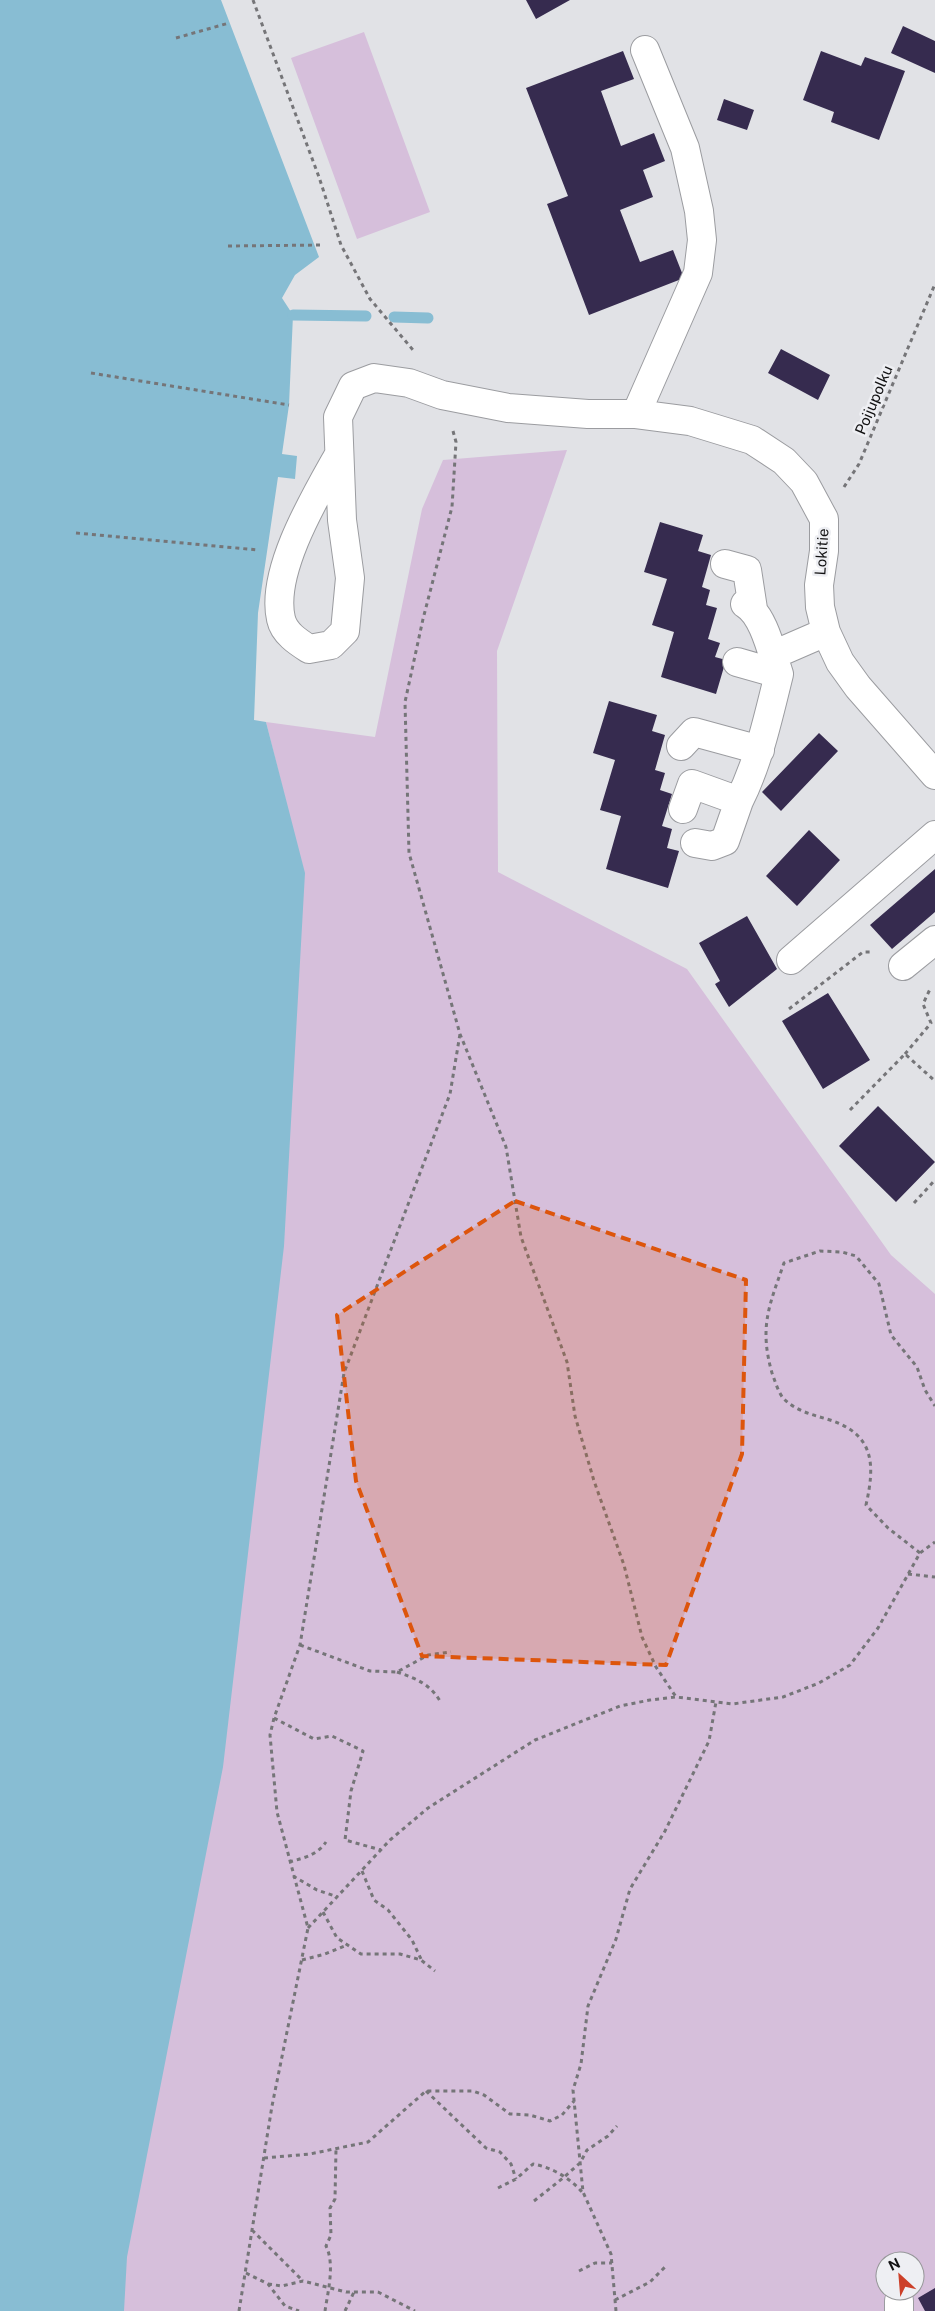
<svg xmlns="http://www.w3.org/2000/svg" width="935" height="2311" viewBox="0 0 935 2311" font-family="'Public Sans',sans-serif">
  <rect width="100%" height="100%" fill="#e1e2e6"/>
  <path fill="#d6bfdb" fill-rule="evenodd" d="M364 32 430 212 357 239 291 58Z
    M567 450 497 651 498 872 687 969 891 1255 935 1294V2311H0L286 802 266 722 375 737 422 509 443 460ZM885 2261H915V2291H885Z"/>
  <path fill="#88bdd3" d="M0 0H221L319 257 295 275 282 298 293 315 289 405 282 454 297 456 295 479 278 477 258 613 254 720 266 722 305 873 284 1246 223 1767 127 2257 124 2311H0Z"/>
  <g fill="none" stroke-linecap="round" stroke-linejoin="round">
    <path stroke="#88bdd3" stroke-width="11" d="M293 315 366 316
      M394 317 428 318"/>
  </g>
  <path fill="#362b4f" d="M526 0H570L536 19Z
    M903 26 935 41V73L891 53Z
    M623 51 634 79 601 91 621 146 654 133 665 161 643 170 653 197 620 210 640 262 673 250 684 278 589 315 547 204 568 196 526 88Z
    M821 51 861 66 865 57 905 71 879 140 831 122 834 112 803 100Z
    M724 99 754 110 747 130 717 120Z
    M781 349 830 375 818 400 768 373Z
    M660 522 703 535 698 551 711 555 702 587 710 590 706 605 717 608 708 639 720 643 715 657 726 660 716 694 661 677 674 632 652 625 667 579 644 572Z
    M609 701 657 715 652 731 665 735 655 770 665 773 660 790 672 794 662 826 672 829 667 848 679 851 668 888 606 869 621 816 600 810 615 760 593 753Z
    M819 733 838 751 781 811 762 792Z
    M809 830 840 860 797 906 766 876Z
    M935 869V912L892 949 870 925Z
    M747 916 777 969 729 1007 715 984 720 981 699 943Z
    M828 993 870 1060 823 1089 782 1021Z
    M878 1106 935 1162 896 1202 839 1146Z
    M935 2288V2311H925L918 2298Z"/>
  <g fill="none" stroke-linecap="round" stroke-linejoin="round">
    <g stroke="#9b9ca0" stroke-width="30">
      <path id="minor" d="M636 414 698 273 702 240 699 211 685 148 645 50
        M338 456C315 497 270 572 281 619 284 633 298 642 309 649L331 645 345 631 350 578 342 520 338 417 353 386 374 378 409 383 442 395 508 408 588 414H636L690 421 752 440 784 461 804 482 824 519V551L819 585 820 607 826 632 840 662 858 687 935 775
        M725 564 747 570 753 609
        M745 604C764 615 772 654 779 674
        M773 655 826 632
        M737 662 779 674C768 718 759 761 739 801
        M681 746 694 732 760 750
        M683 809 692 784 739 801 725 841 712 846 695 843
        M791 960 935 835
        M903 966 935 940
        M899 2301V2311"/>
    </g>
    <path stroke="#757578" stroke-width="3" stroke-dasharray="4 4" stroke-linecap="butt" d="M253 0 319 177 341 245 370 299 413 350
      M176 38 229 23
      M228 246 324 245
      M91 373 289 405
      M453 431 456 442 452 507 423 619 405 702 409 853 460 1034 506 1147 521 1237 567 1362 575 1416 594 1481 624 1565 642 1637 656 1667 676 1697
      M844 487 859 464 935 284
      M76 533 258 550
      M789 1009 863 952H873
      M905 1054 931 1023 923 1004 931 987
      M850 1110 905 1054 935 1081
      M914 1203 935 1180
      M920 1553 888 1528 866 1505C875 1465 875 1435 830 1420 814 1415 798 1412 785 1400 779 1395 775 1381 772 1373 759 1327 769 1306 784 1263L820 1251 842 1252 856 1256 879 1284 891 1335 917 1367 925 1390 935 1406
      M908 1574 935 1577
      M300 1645 370 1671 397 1672 428 1655 451 1652
      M397 1672C415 1678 430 1684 440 1701
      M274 1718 314 1739 332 1736 363 1751 351 1791 345 1840 381 1850
      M289 1862C304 1858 317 1855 326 1842
      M362 1871 374 1900 388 1910 412 1940 421 1959
      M293 1876 317 1890 338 1897
      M323 1912 337 1938 361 1954H400L421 1960 435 1971
      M308 1928 390 1840 428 1808 535 1740 620 1706 650 1700 676 1697 732 1704 783 1697 819 1683 850 1665 878 1628 920 1553 935 1542
      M302 1960 325 1954 347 1945
      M426 2091 486 2148 500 2152 511 2164 516 2179
      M264 2158 310 2154 368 2142 426 2091H473L484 2095 510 2114 530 2115 550 2121 562 2115 574 2101
      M498 2188 516 2179 533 2164C551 2167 570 2178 582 2192
      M534 2201 563 2178 580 2163 587 2150 608 2136 617 2126
      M252 2230 302 2280
      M579 2271 595 2263H612
      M246 2273 268 2284 285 2306 299 2311
      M268 2284 282 2286 303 2281 346 2292H378L415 2311
      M615 2300 650 2282 666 2266
      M239 2311 272 2106 308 1928 277 1812 270 1735 274 1718 300 1645 344 1373 450 1094 460 1034
      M325 2311C328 2291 335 2264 326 2246L331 2235 330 2208 335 2199 336 2149
      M345 2311 354 2292
      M616 2311 611 2254 583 2192 573 2090 581 2064 588 2006 616 1939 630 1889 665 1831 709 1741 716 1702"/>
    <use href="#minor" stroke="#fff" stroke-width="28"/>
  </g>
  <path fill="#dd550c" fill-opacity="0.2" stroke="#dd550c" stroke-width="4" stroke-dasharray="10 6" stroke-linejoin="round" d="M515 1201 746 1280 742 1454 666 1665 422 1656 356 1481 337 1315Z"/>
  <g text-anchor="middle" stroke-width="5" stroke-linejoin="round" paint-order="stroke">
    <g font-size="15" fill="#121213" stroke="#eeeff3">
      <text transform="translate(874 400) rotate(-67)" y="5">Poijupolku</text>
      <text transform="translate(822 552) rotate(-86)" y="5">Lokitie</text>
    </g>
  </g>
  <g transform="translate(900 2276) rotate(334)"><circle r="24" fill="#eeeff3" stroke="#969799"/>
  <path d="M0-4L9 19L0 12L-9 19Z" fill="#cc4029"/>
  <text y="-8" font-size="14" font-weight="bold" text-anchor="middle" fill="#121213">N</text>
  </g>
</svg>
